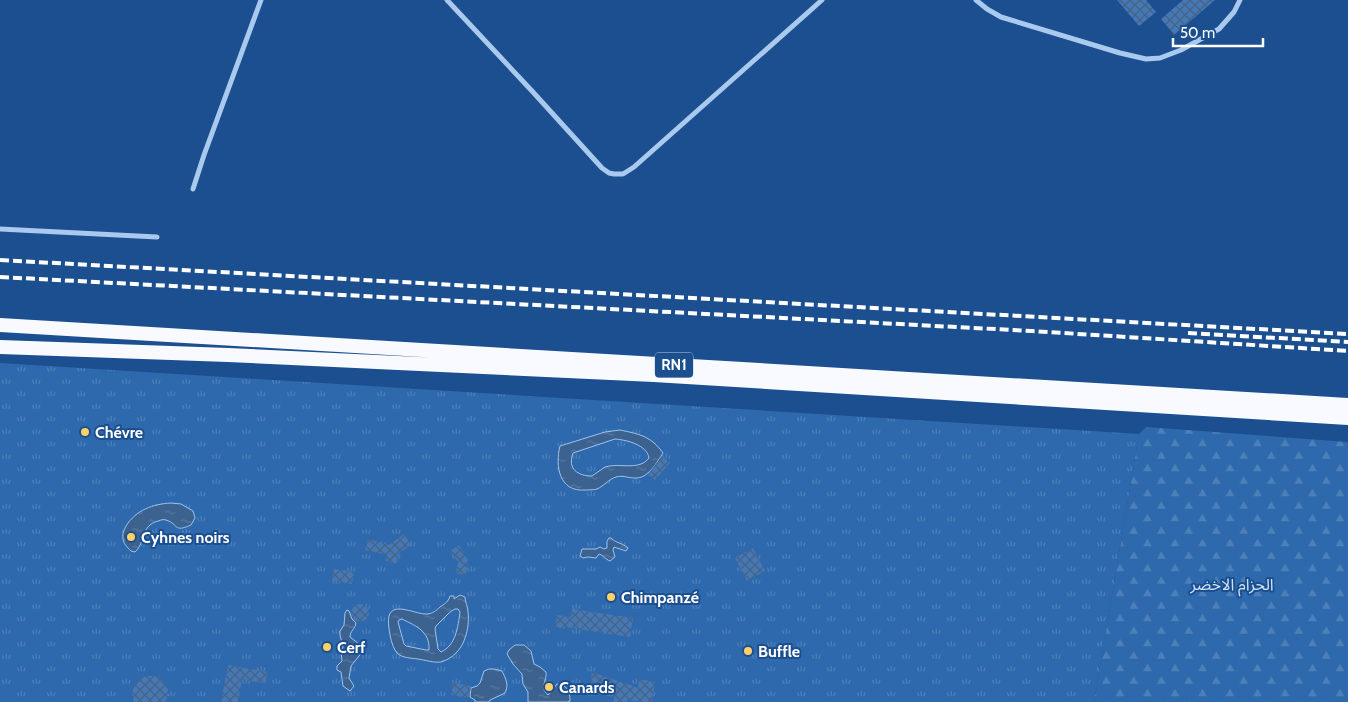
<svg xmlns="http://www.w3.org/2000/svg" width="1348" height="702" viewBox="0 0 1348 702" font-family="Cabin,'Noto Sans Arabic',sans-serif">
  <defs>
    <pattern id="forest-firs" width="22" height="20" patternUnits="userSpaceOnUse" patternTransform="scale(1.25)"><rect width="22" height="20" fill="#2e69ad"/><path d="M5 1l3.5 6h-7zM16 11l3.5 6h-7z" fill="#4d80b9"/></pattern>
    <pattern id="park-tufts" width="24" height="20" patternUnits="userSpaceOnUse" patternTransform="scale(1.25)"><rect width="24" height="20" fill="#2e69ad"/><path d="M3 7l-1-3M5 7V3M7 7l1-3M15 17l-1-3M17 17v-4M19 17l1-3" fill="none" stroke="#4d80b9"/></pattern>
    <pattern id="water-ripples" width="26" height="14" patternUnits="userSpaceOnUse" patternTransform="scale(1.25)"><rect width="26" height="14" fill="#3c6290"/><path d="M2 4q2-2 4 0t4 0M15 11q2-2 4 0t4 0" fill="none" stroke="#597aa1"/></pattern>
    <pattern id="building-cross-hatch" width="8" height="8" patternUnits="userSpaceOnUse" patternTransform="scale(1.25)"><rect width="8" height="8" fill="#4478b7"/><path d="M0 0l8 8M0 8l8-8" fill="none" stroke="#486282"/></pattern>
  </defs>
  <rect width="100%" height="100%" fill="#1b4f8f"/>
  <path fill="url(#forest-firs)" d="M1146 427 1348 442V702H1094L1139 434Z"/>
  <path fill="url(#park-tufts)" d="M0 363 1139 434 1094 702H0Z"/>
  <path fill="url(#water-ripples)" stroke="#9cc4f0" fill-rule="evenodd" d="M620 430C639 434 651 436 663 453 657 462 648 479 635 478 629 478 622 475 616 477 609 479 604 486 597 489 594 490 588 490 585 490 559 492 555 466 560 446L605 432ZM615 439C627 440 647 445 649 458 640 470 623 464 610 466L605 467 592 476C578 476 567 469 573 453Z
    M171 503 181 504 193 511 195 518 191 525C173 533 179 524 166 520 163 519 161 520 158 521 140 526 146 542 135 552L131 551C127 547 123 543 123 538 122 534 124 530 126 526 136 510 153 504 171 503Z
    M609 538H611C617 544 621 542 628 548L626 551 614 547 613 550 615 557 610 561C605 559 605 556 599 554L596 558 588 557 583 558 580 556 582 549H596L600 547 604 549 607 548V541Z
    M460 595 465 597C465 603 468 606 468 612 469 620 468 630 465 638 462 649 452 659 441 662 434 663 425 660 418 659 411 658 402 658 397 653 391 647 387 623 389 616 393 601 417 615 427 614 432 614 437 610 440 607 446 603 448 602 450 596H454V599ZM455 609H458L460 612C458 627 456 645 441 652L438 649 435 629 436 626 450 612ZM402 619C416 626 430 631 429 650H426L406 646 404 644 398 622 399 620Z
    M347 610 349 611 352 619 356 623C355 629 350 631 350 637L359 644 363 651 351 666 349 678 354 686 350 691 343 686 341 672 337 670V666L342 661 341 652 343 647 340 635V631L344 625 345 613Z
    M515 645H524L531 651 534 664 540 667 546 672C547 681 539 688 548 695L557 684C567 685 570 691 570 701L567 702H528V692L523 684 522 674 513 664 507 654 509 650Z
    M489 669H494L502 671C506 679 509 685 505 693L490 700 489 702H475V700L470 697 471 688 477 686 480 683 484 671Z"/>
  <path fill="url(#building-cross-hatch)" d="M1117 0H1146L1156 12 1139 26Z
    M1183 0H1215L1174 35 1161 19Z
    M662 456 670 463 655 480 648 474Z
    M404 534 411 545 399 553 397 564 386 561 387 555 365 550 368 539 389 545Z
    M459 545 468 560 466 575 456 573 458 562 450 551Z
    M753 548 765 571 747 581 735 558Z
    M334 569 354 572 352 584 332 581Z
    M351 613a9 9 0 1 1 18 0a9 9 0 1 1-18 0Z
    M572 609 633 618 630 637 565 627V629L555 627 557 615 571 617Z
    M228 665 268 672 265 684 242 679 238 702H221Z
    M592 672 638 688 639 679 655 682 652 702H642L627 700V702H613L614 697 589 693Z
    M148 676H155L161 679 165 684 168 690V696L165 702H134L132 694 134 687 137 682 142 677Z
    M453 683 471 686 469 698 451 695Z"/>
  <g fill="none" stroke-linecap="round" stroke-linejoin="round">
    <path stroke="#a9c9ee" stroke-width="5" d="M447 0 532 91 602 168 609 173 614 174H623L634 167 822 0
      M976 0 987 9 1001 17 1120 53 1146 59 1160 58 1181 50 1219 29 1234 12 1240 0
      M193 189 204 155 261 0
      M0 229 157 237"/>
    <path stroke="#f8faff" stroke-width="14" d="M0 325 1348 405
      M0 347 228 355 654 375 1348 418"/>
    <path stroke="#fff" stroke-width="4" stroke-dasharray="9 4" stroke-linecap="butt" d="M0 260 1348 334
      M0 277 1032 331 1348 351
      M1188 333 1348 342"/>
  </g>
  <g fill="#ffd166" stroke="#1b4f8f" stroke-width="2">
    <circle cx="85" cy="432" r="5"/>
    <circle cx="131" cy="537" r="5"/>
    <circle cx="611" cy="597" r="5"/>
    <circle cx="327" cy="647" r="5"/>
    <circle cx="748" cy="651" r="5"/>
    <circle cx="549" cy="687" r="5"/>
  </g>
  <g text-anchor="middle" stroke-width="4" stroke-linejoin="round" paint-order="stroke">
    <rect fill="#1b4f8f" stroke="#bbcadd" stroke-width="1" x="655" y="352.5" width="38" height="25" rx="4"/>
    <g font-size="15" font-weight="bold" fill="#fff">
      <text x="674" y="370">RN1</text>
    </g>
    <g font-size="16" font-weight="bold" fill="#fff" stroke="#1b4f8f" text-anchor="start">
      <text x="95" y="438">Chévre</text>
      <text x="141" y="543">Cyhnes noirs</text>
      <text x="621" y="603">Chimpanzé</text>
      <text x="337" y="653">Cerf</text>
      <text x="758" y="657">Buffle</text>
      <text x="559" y="693">Canards</text>
    </g>
    <g font-size="16" fill="#cfe3fa" stroke="#1b4f8f">
      <text x="1232" y="590">الحزام الاخضر</text>
    </g>
  </g>
  <path d="M1173 38v8h90v-8" fill="none" stroke="#ffffff" stroke-width="2.5"/>
  <text x="1180" y="38" font-size="15" fill="#ffffff" stroke="#1b4f8f" stroke-width="4" paint-order="stroke">50 m</text>
</svg>
